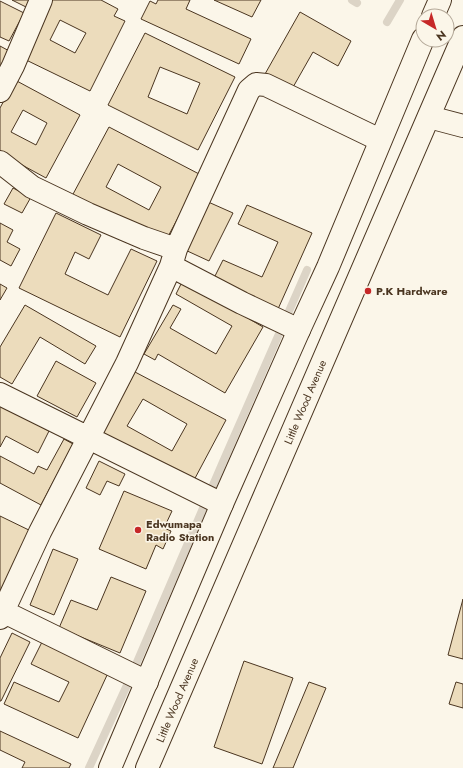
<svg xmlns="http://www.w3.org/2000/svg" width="463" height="768" viewBox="0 0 463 768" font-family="Jost,sans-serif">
  <rect width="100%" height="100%" fill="#fbf6e9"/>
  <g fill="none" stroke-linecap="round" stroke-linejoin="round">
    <path stroke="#dcd4c6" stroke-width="8" d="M352 0 357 3
      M387 22 400 0
      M89 768 128 683 222 464 307 270"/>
  </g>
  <path fill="#ecdcbc" stroke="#4a3520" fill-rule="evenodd" d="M12 0H29L26 7Z
    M52 0H101L118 9 114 16 125 21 90 91 22 58ZM60 20 86 33 75 53 50 40Z
    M158 0H190L186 9 251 39 239 64 141 19 150 1 156 4Z
    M214 0H261L252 17Z
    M0 1 24 13 9 41 0 37Z
    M300 12 351 41 338 66 313 52 292 89 265 74Z
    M145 33 235 77 198 150 108 105ZM160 67 200 83 187 114 148 97Z
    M0 46 13 53 0 77Z
    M15 80 80 115 46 178 0 153V108ZM23 110 47 123 36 145 11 132Z
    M109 127 201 175 164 244 72 196ZM118 164 161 187 149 210 106 187Z
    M13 188 31 197 22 213 4 204Z
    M206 201 233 213 209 261 183 249Z
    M247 205 312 233 278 309 213 280 223 260 262 277 278 242 238 224Z
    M56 213 101 235 89 259 75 252 65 274 108 295 131 249 157 261 120 337 19 288Z
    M0 223 13 230 7 242 20 249 11 266 0 260Z
    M183 280 263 327 225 393 158 354 155 360 144 354 173 305 181 309 170 328 216 354 232 326 176 294Z
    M0 284 7 288 0 300Z
    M25 305 96 346 85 364 40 337 12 384 0 377V347Z
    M56 361 96 383 77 417 37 396Z
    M135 372 226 420 193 482 102 434ZM143 399 187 424 172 451 127 426Z
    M0 405 49 431 38 453 6 436 0 447Z
    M64 439 73 444 41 505 0 483V456L34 474 38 466 47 470Z
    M99 461 125 474 119 486 107 481 100 495 86 488Z
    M124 491 172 511 164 528 171 531 163 549 156 545 146 569 99 549Z
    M0 516 35 533 5 594 0 592Z
    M53 549 78 559 54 615 30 605Z
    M111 577 146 591 120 653 59 628 71 600 97 610Z
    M463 599V659L448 655Z
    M12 633 30 642 1 701H0V658Z
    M42 642 108 673 78 738 4 704 14 682 59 702 69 682 31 664Z
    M244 661 293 678 262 764 214 747Z
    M309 682 326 688 293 768H273Z
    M456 682 463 684V708L449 704Z
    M0 731 71 764 69 768H22L25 762 0 750Z"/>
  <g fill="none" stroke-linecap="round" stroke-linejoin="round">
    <g stroke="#4a3520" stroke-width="24">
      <path id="minor" d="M0 91 13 66 41 0
        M429 117 463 126
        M0 162 32 187 88 214 144 238 176 249
        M171 266 242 303 299 330
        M0 394 222 504
        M0 610 147 682
        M0 618 40 532 127 363 171 266 176 249 249 90 256 84 266 85 380 140"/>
    </g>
    <g stroke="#4a3520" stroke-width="24">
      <path id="trunk" d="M433 16 440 0
        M110 768 222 504 299 330 328 267 423 39
        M147 768 463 37"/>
    </g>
    <use href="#minor" stroke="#fbf6e9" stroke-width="22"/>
    <use href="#trunk" stroke="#fbf6e9" stroke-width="22"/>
  </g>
  <g fill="#c62828" stroke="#fbf6e9" stroke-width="1.5">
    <circle cx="368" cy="291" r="4"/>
    <circle cx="138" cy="530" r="4"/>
  </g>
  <g text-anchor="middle" stroke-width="3" stroke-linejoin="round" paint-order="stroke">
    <g font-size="11" font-weight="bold" fill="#4a3520" stroke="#fbf6e9" text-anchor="start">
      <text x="376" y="295">P.K Hardware</text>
      <text x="146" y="528">Edwumapa<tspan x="146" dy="13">Radio Station</tspan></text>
    </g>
    <g font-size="11" fill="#4a3520" stroke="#fbf6e9">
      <text transform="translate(305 402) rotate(-67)" y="4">Little Wood Avenue</text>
      <text transform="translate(177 700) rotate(-67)" y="4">Little Wood Avenue</text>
    </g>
  </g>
  <g transform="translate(435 28) rotate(142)"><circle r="19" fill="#fbf6e9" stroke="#b4a999"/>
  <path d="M0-3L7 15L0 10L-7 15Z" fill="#c62828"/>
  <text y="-6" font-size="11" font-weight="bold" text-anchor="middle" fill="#4a3520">N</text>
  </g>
</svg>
